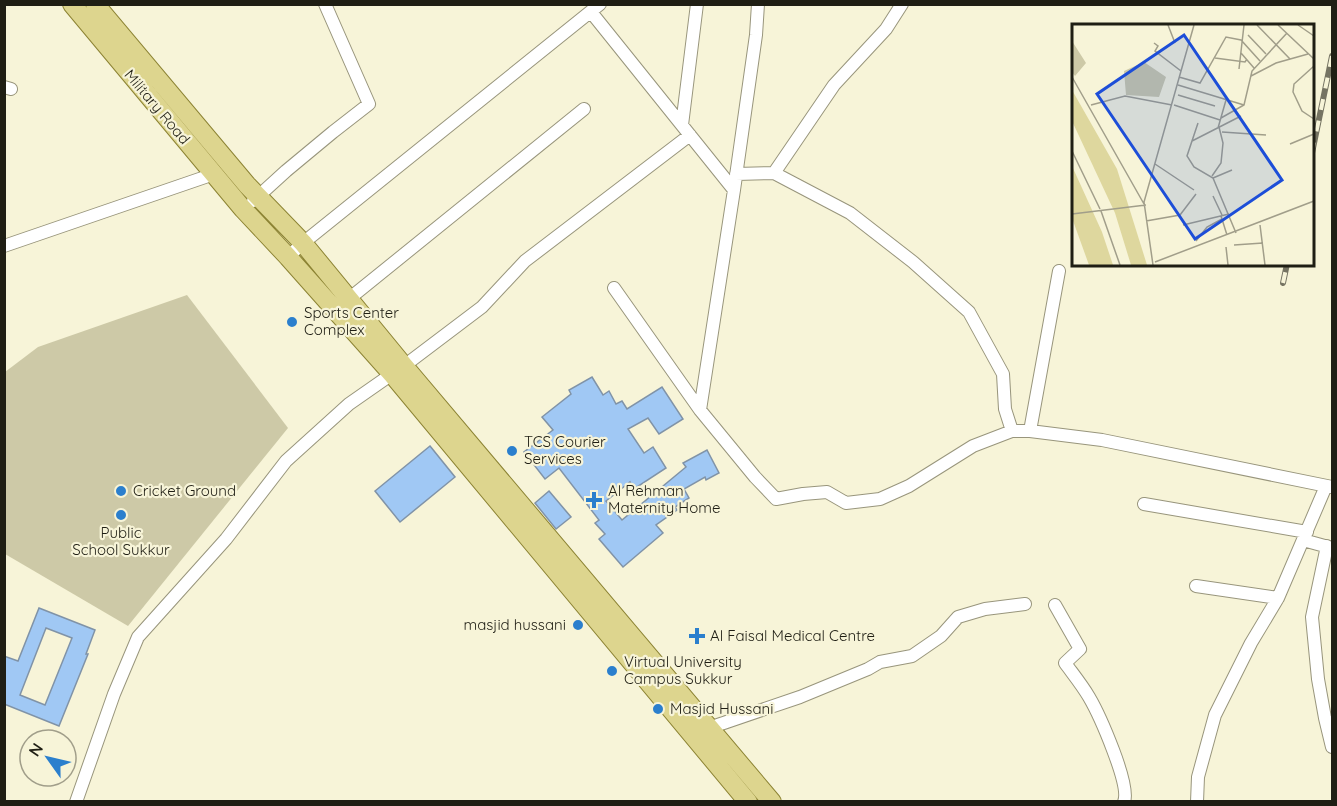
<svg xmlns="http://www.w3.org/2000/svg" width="1337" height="806" viewBox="0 0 1337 806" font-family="Quicksand,sans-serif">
  <rect width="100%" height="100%" fill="#f7f4d8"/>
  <path fill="#cdc9a7" d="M187 295 288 428 128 626 5 554V372L38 347Z"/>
  <path fill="#a0c8f4" stroke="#8093a7" stroke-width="1.5" fill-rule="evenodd" d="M592 377 603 395 609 391 616 404 622 401 627 409 662 387 683 419 659 434 648 418 628 429 644 453 653 447 666 468 634 489 630 482 606 501 622 520 686 467 683 463 707 450 719 473 706 480 705 477 684 489 689 498 675 507 677 510 656 525 663 533 623 567 599 539 605 534 595 523 599 520 559 468 545 479 524 452 553 430 542 417 571 394 569 390Z
    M430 446 455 477 400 522 375 491Z
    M549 491 571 517 556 529 535 503Z
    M39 608 95 630 86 654H88L59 726 4 704V656L18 661ZM46 628 72 638 45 705 20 695Z"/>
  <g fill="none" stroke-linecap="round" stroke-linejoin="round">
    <g stroke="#98957c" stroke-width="14">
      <path id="minor" d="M591 12 734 190
        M4 87 11 89
        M682 125 697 4
        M774 173 834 85 886 29 902 4
        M736 174 774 173 850 213 913 262 969 312 1003 374 1005 409 1012 431
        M253 201 286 171 333 132 369 104 325 4
        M4 246 214 174
        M288 257 303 243 600 4
        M614 288 700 410 755 477 776 499 803 494 827 492 846 503 880 499 909 486 973 446 1012 431H1030L1102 440 1332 487
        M350 298 584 109
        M404 366 482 307 525 261 690 135
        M700 410 734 190 756 35 758 4
        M1030 431 1059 271
        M1144 504 1307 532
        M1303 540 1332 548
        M1327 546 1312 617 1318 679 1325 718 1332 747
        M1196 586 1278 598
        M1055 605 1080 649 1065 663C1073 674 1082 685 1089 697 1099 714 1131 785 1124 802
        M703 730 800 697 868 669 880 662 912 656 941 636 958 617 985 609 1025 604
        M76 802 114 694 138 637 226 539 286 461 349 404 392 374
        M1197 802 1198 777 1215 715 1251 643 1278 598 1326 486"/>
    </g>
    <g stroke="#8c8333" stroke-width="20">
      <path id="primary" d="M72 4 243 209 288 257 392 374 748 802
        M95 4 247 185 303 243 404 366 772 802"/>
    </g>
    <use href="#minor" stroke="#fff" stroke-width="12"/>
    <use href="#primary" stroke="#ddd58e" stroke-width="18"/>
    <g stroke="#757362" stroke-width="6">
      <path id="rail" d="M1312 153 1332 56
        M1283 283 1287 264"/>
    </g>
    <use href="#rail" stroke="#f7f4d8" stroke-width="4" stroke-dasharray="11" stroke-linecap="butt"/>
  </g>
  <g fill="#2b7fcd" stroke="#f7f4d8" stroke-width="2">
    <circle cx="292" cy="322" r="6"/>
    <circle cx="512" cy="451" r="6"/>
    <circle cx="121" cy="491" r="6"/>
    <path d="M591 491h6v6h6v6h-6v6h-6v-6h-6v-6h6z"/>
    <circle cx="121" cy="515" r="6"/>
    <circle cx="578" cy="625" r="6"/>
    <path d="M694 627h6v6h6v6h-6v6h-6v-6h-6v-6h6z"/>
    <circle cx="612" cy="671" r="6"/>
    <circle cx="658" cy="709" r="6"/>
  </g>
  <g text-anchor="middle" stroke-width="4.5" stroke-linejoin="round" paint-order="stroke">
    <g font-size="15" fill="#1f1e14" stroke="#f7f4d8">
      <text transform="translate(157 107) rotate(50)" y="5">Military Road</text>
    </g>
    <g font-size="15" fill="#1f1e14" stroke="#f7f4d8" text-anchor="start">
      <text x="304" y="318">Sports Center<tspan x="304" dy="17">Complex</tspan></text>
      <text x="524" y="447">TCS Courier<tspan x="524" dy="17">Services</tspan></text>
      <text x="133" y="496">Cricket Ground</text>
      <text x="608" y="496">Al Rehman<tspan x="608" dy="17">Maternity Home</tspan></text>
      <text x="121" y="538" text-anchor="middle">Public<tspan x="121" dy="17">School Sukkur</tspan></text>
      <text x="566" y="630" text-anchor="end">masjid hussani</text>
      <text x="710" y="641">Al Faisal Medical Centre</text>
      <text x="624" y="667">Virtual University<tspan x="624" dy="17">Campus Sukkur</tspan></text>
      <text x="670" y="714">Masjid Hussani</text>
    </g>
  </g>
  <g transform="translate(1072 24)">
    <rect width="242" height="242" fill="#f7f4d8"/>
    <path d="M0 17 14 39 3 52 0 48ZM72 38 94 53 87 73 54 71 52 47Z" fill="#cdc9a7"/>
    <path d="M0 66 45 145 75 241H59L43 189 0 97ZM0 142 30 208 41 241H17L0 194Z" fill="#ded79e"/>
    <path fill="none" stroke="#a19e8a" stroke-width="1.5" d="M96 1 103 19M185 1 218 35M206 1 242 35M226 1 242 12M176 11 194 30M82 19 86 22 83 27 109 47M169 29 182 44M143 34 173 38 175 35M242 42 222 60 221 68 230 87 242 95M167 45 172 1M179 52 204 39 236 30M0 53 72 180M107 53 128 59 154 13 169 16 188 37M106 61 172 81M106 71 143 82M19 81 53 72 100 81M102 81 148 96M149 94 172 81 180 47 215 9M126 99 115 132 122 143 141 154 164 209M146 104 154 76M150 108 194 111M120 117 169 92M218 120 242 110M0 127 28 185M83 140 122 166M140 152 149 139 151 119 147 103M141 154 160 146M141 172 150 191M29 187 48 241M0 190 74 181M149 192 155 211M74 197 108 191 124 170M111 201 157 190M188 201 193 241M124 217 135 203 150 195M162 221 191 219M154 223 156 241M83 238 242 177M81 241 72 178 122 1"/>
    <path fill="#1d4ed8" fill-opacity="0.15" stroke="#1d4ed8" stroke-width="3" d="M112 11 210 156 123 215 25 70Z"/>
    <rect width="242" height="242" fill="none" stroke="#1f1e14" stroke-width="3"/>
  </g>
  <rect width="1337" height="806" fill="none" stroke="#1f1e14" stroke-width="12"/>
  <g transform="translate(48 758) rotate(304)"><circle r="28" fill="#f7f4d8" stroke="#a19e8a" stroke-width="1.5"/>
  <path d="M0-4.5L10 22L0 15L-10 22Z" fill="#2b7fcd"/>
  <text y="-9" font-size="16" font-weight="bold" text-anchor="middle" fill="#1f1e14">N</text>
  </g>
</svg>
